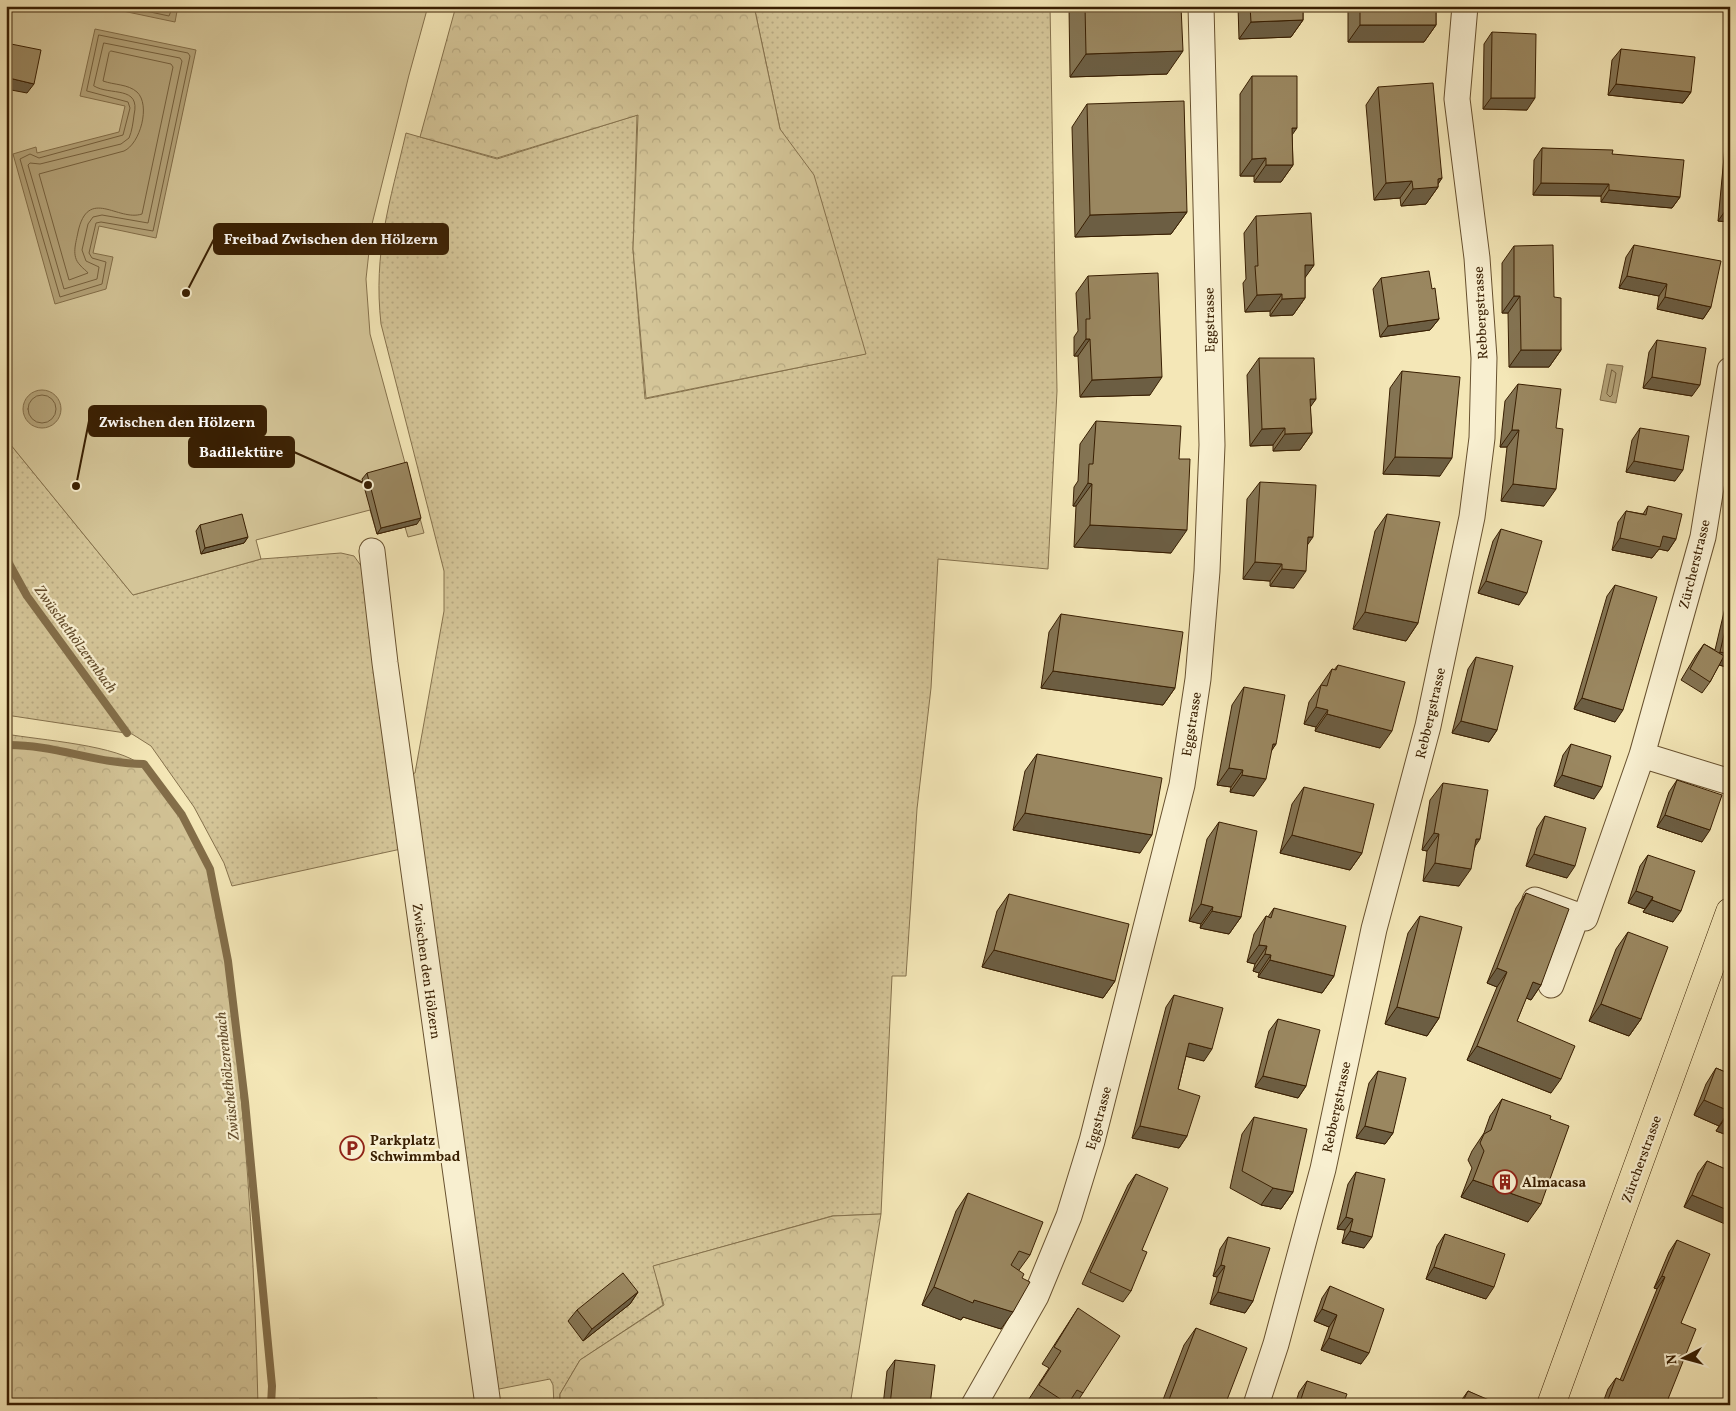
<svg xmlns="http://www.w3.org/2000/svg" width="1736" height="1411" viewBox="0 0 1736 1411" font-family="Vollkorn,serif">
  <defs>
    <pattern id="grass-dots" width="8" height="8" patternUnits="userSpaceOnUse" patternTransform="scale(1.25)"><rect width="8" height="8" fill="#d4c598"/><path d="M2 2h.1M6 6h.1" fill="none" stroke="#b7a981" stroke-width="1.8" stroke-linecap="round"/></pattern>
    <pattern id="forest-crowns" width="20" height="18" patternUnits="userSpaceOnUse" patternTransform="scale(1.25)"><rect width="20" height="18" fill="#d4c598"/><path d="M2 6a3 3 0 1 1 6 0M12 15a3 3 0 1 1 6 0" fill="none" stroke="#b7a981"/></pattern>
  </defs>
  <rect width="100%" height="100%" fill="#f4e7b7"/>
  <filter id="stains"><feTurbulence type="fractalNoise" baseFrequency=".004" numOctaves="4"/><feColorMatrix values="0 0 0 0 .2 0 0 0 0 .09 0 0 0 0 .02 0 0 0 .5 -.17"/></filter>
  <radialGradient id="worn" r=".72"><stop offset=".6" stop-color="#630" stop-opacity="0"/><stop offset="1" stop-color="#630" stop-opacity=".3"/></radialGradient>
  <path fill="url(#grass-dots)" stroke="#86724d" d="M754 6H1050L1057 391 1048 569 938 559 931 688 917 809 906 976H892L881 1214 832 1216 654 1266 663 1305 580 1360 560 1394V1405H554L553 1385 550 1379 494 1390 410 774 415 773 444 611V571L381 324C373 252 390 202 406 133L497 159 637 115 633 249 645 399 865 354 780 129Z
    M6 439 133 595 261 559 341 553 354 556 364 570 401 849 232 886 224 863 194 807 151 746 132 734 6 715Z"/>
  <path fill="url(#forest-crowns)" stroke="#86724d" d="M456 6H754L780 129 814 175 866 354 646 398 633 249 638 115 497 158 420 137Z
    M6 734C39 740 120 745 142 766 160 782 202 849 208 872 223 926 228 983 235 1039 249 1161 255 1282 258 1405H6Z
    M881 1214 850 1405H560V1394L580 1360 664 1305 653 1266 833 1216Z"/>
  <path fill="#d4c598" stroke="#86724d" d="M6 6H428L409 75 372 224 366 279 370 334 424 533 408 537 405 527 377 534 370 510 256 540 261 559 133 595 6 439V207L11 196 6 183Z
    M377 1398V1405H299V1399Z"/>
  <path fill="#b4a379" stroke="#836e49" d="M99 6H178L175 22Z
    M95 29 196 50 156 238 99 226 93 253 113 257 106 289 55 304 13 154 36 147 37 153 119 132 125 106 80 96Z
    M1607 364 1623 366 1616 403 1600 400Z
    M23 409a19 19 0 1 1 38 0a19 19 0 1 1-38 0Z"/>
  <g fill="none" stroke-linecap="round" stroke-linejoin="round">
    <path stroke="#76613e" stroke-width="1" d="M122 6 169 16 173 6
      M99 35 188 53 190 56 153 231 101 222 96 223 89 253 92 258 106 262 102 284 60 297 20 159 30 154 39 158 123 135 130 108 128 102 87 91Z
      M104 43 180 58 182 61 148 223 102 215 93 217 88 224 82 250 86 261 99 267 97 279 64 289 28 165 30 163 40 164 121 144 129 138C132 131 133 123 134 115 141 85 110 96 94 86Z
      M111 51 171 64 173 67 142 214C118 222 88 186 78 232 76 243 71 256 80 265 83 269 86 270 88 273L69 280 39 174 124 151C140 144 151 105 137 92 128 84 114 85 103 81L109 53Z
      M1612 370 1616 373 1612 395 1610 397 1607 394Z
      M28 409a14 14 0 1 1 28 0a14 14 0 1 1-28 0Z"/>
    <path stroke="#836e49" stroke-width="8" d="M6 558 27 596 127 733
      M6 745C53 744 98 764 144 764L182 815 210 869 228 961 245 1102 272 1386 271 1405"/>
    <g stroke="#68512f" stroke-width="27">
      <path id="minor" d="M372 551 385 663 488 1405
        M1642 755 1730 782
        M1535 900 1585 918 1642 755 1703 537 1730 370
        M1551 985 1577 915
        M974 1405 1036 1296 1069 1216 1092 1141 1182 785 1198 679 1207 571 1212 445 1201 6
        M1256 1405 1276 1344 1323 1169 1374 929 1428 726 1472 517 1482 438 1484 358 1477 258 1457 99 1465 6"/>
    </g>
    <g stroke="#391f02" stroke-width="29">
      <path id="major" d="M1551 1405 1730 912"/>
    </g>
    <use href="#minor" stroke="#f8efd0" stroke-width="25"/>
    <use href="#major" stroke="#f4e7b7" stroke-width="28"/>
  </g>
  <path fill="#847453" stroke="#391f02" d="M1069 6H1181L1167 74 1070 77Z
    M1238 6H1303V20L1291 37 1239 39Z
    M1348 6H1436V25L1424 42H1348Z
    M1492 32 1527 110 1483 109 1484 44Z
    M1621 49 1691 92 1683 103 1608 95 1612 60Z
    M1252 76 1292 135 1293 165 1281 182H1254V176H1240V94Z
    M1378 87 1442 178 1438 184V187L1426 204 1401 206 1400 198 1374 200 1366 105Z
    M1087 104 1187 212 1171 234 1075 237 1072 127Z
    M1730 121V222L1718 221 1727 125Z
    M1542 148 1612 154 1680 197 1672 208 1601 202V196L1533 195 1534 160Z
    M1256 216 1314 265 1305 277V298L1293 315 1270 316V311L1245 312 1243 283 1246 279 1244 233Z
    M1634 245 1711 307 1703 319 1657 309 1659 296 1619 288 1626 257Z
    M1514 246 1554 297 1561 350 1549 367H1509L1508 313H1502V263Z
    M1088 276 1150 395 1080 397 1078 356H1074V337L1078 331 1076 293Z
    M1381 278 1432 289 1439 319 1430 330 1380 337 1373 289Z
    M1657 340 1692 396 1643 388 1649 352Z
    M1259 358 1316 399 1310 406 1312 433 1300 450 1273 451V445L1250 446 1247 375Z
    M1402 371 1440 476 1383 474 1390 388Z
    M1518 384 1544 506 1501 501 1507 447H1500L1505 401Z
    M1096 421 1171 553 1074 547 1076 506H1073L1074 487 1078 481 1080 444Z
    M1640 428 1675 481 1626 472 1632 440Z
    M367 473 417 524 377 534 362 479Z
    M1260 482 1307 545 1294 588 1270 586V581L1243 579 1247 499Z
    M1648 506 1676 539 1668 551 1659 549 1652 558 1612 550 1618 522 1626 511 1643 514Z
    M1387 514 1418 623 1406 641 1353 629 1375 531Z
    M200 525 248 537 244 543 201 554 196 531Z
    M1501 529 1519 605 1478 593 1493 541Z
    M1730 569V668L1719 665 1710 682 1702 693 1681 680 1696 655 1704 644 1715 650 1729 591 1726 590Z
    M1615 585V722L1574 709 1607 596Z
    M1061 614 1175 688 1163 705 1041 688 1049 632Z
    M1476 657 1497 730 1489 742 1452 733 1468 669Z
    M1338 665 1380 748 1315 731 1316 727 1304 724 1309 702 1332 669 1334 670Z
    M1244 687 1276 744 1271 751 1254 796 1230 792 1231 787 1217 785 1232 705Z
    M1571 744 1594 799 1554 786 1563 755Z
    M1037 754 1140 853 1013 830 1025 771Z
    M1677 780 1702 842 1657 827 1669 792Z
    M1443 783 1475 847 1459 886 1423 881 1427 851 1422 850 1430 800Z
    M1304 787 1362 853 1350 870 1280 853 1292 804Z
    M1545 816 1567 878 1526 866 1537 828Z
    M1219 822 1241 917 1229 934 1200 928 1201 924 1189 921 1207 839Z
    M1648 855 1673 922 1643 912 1645 909 1628 903 1640 866Z
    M1526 893 1541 985 1531 1000 1526 998 1517 1021 1551 1093 1467 1060 1497 987 1487 983 1516 908Z
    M1009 894 1115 981 1103 998 982 967 997 911Z
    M1274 908 1334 976 1322 993 1258 977 1259 973 1253 971 1255 964 1247 962 1254 934 1266 916 1268 917Z
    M1420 916 1439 1018 1427 1036 1385 1024 1408 933Z
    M1628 932 1641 1019 1629 1036 1589 1021 1616 949Z
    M1174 995 1204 1061 1186 1056 1178 1089 1187 1136 1179 1148 1132 1138 1166 1007Z
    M1278 1019 1306 1086 1298 1098 1255 1087 1269 1031Z
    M1716 1068 1730 1074V1136L1716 1131 1719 1126 1694 1115 1706 1084Z
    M1378 1071 1393 1133 1385 1144 1356 1138 1369 1083Z
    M1502 1099 1550 1119 1528 1222 1461 1197 1472 1168 1468 1160 1472 1151 1484 1133 1490 1116Z
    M1254 1117 1293 1192 1281 1209 1261 1205 1230 1188 1242 1134Z
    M1707 1161 1730 1171 1684 1207 1698 1173Z
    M1356 1172 1364 1248 1342 1243 1345 1230 1337 1229 1348 1184Z
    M1136 1174 1142 1250 1131 1291 1123 1302 1082 1284 1128 1185Z
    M968 1193 1030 1255 1019 1270 1001 1329 963 1317 961 1320 922 1305 956 1211Z
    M1445 1234 1486 1299 1426 1279 1437 1246Z
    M1228 1237 1253 1301 1245 1313 1210 1304 1217 1277 1213 1276 1220 1249Z
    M1677 1240 1681 1323 1668 1399 1675 1405H1602L1608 1389 1616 1378 1620 1380 1657 1289 1654 1288 1669 1252Z
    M1330 1286 1361 1364 1321 1350 1329 1327 1314 1321 1322 1298Z
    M638 1292 630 1304 583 1341 568 1321 577 1310Z
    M1078 1308 1083 1393 1075 1405H1030L1027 1402 1049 1368 1042 1364Z
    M1196 1328 1225 1405H1161L1184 1345Z
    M895 1360 930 1405H883L887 1371Z
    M1307 1381 1343 1405H1295L1299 1392Z
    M1468 1391 1496 1405H1458Z"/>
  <path fill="#6c5e43" stroke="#391f02" d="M1303 20 1291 37 1239 39 1251 22Z
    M1360 25H1436L1424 42H1348Z
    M1183 51 1167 74 1070 77 1086 54Z
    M9 78 34 84 27 93 6 89Z
    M1616 84 1691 92 1683 103 1608 95Z
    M1491 98H1535L1527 110 1483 109Z
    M1292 128H1297L1285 145Z
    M1266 158 1254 176H1240L1252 159Z
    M1266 165H1293L1281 182H1254Z
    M1442 178 1436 187H1438L1426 204 1401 206 1413 189 1438 179Z
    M1412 181 1400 198 1374 200 1386 183Z
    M1541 183 1609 184 1601 196 1533 195Z
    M1609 190 1680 197 1672 208 1601 202Z
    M1730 204V222L1718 221Z
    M1187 212 1171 234 1075 237 1090 215Z
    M1305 265H1314L1302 282Z
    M1627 276 1667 284 1659 296 1619 288Z
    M1282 294 1270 311 1245 312 1257 295Z
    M1514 296H1520L1508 313H1502Z
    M1665 297 1711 307 1703 319 1657 309Z
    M1305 298 1293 315 1270 316 1282 299Z
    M1439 319 1430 330 1380 337 1388 326Z
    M1086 339H1090L1078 356H1074Z
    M1521 350H1561L1549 367H1509Z
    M1162 377 1150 395 1080 397 1092 380Z
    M1652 377 1700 385 1692 396 1643 388Z
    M1310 399H1316L1304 416Z
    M1285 428 1273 445 1250 446 1262 429Z
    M1512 430H1519L1507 447H1500Z
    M1312 433 1300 450 1273 451 1285 434Z
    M1395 457 1452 458 1440 476 1383 474Z
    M1634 461 1683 470 1675 481 1626 472Z
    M1088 483 1092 484 1076 506H1073Z
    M1513 484 1556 489 1544 506 1501 501Z
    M421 518 417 524 377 534 381 528Z
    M1090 525 1187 530 1171 553 1074 547Z
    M1663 536 1676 539 1668 551 1659 549 1652 558 1612 550 1620 538Z
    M248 537 244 543 201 554 205 548Z
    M1308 537H1313L1301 554Z
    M1255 562 1282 564 1270 581 1243 579Z
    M1282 569 1306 571 1294 588 1270 586Z
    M1486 581 1527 593 1519 605 1478 593Z
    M1730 585V589L1729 591 1726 590Z
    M1365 612 1418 623 1406 641 1353 629Z
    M1720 652 1730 654V668L1712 663Z
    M1053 671 1175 688 1163 705 1041 688Z
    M1582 698 1623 710 1615 722 1574 709Z
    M1316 707 1328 710 1316 727 1304 724Z
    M1327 714 1392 731 1380 748 1315 731Z
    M1461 721 1497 730 1489 742 1452 733Z
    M1273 744H1276L1264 762Z
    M1229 768 1243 770 1231 787 1217 785Z
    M1242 775 1266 779 1254 796 1230 792Z
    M1562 775 1602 787 1594 799 1554 786Z
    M1025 813 1152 835 1140 853 1013 830Z
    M1665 815 1710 830 1702 842 1657 827Z
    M1434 833 1439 834 1427 851 1422 850Z
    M1292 835 1362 853 1350 870 1280 853Z
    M1476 839H1480L1468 857Z
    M1534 854 1575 866 1567 878 1526 866Z
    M1435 863 1471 869 1459 886 1423 881Z
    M1636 891 1653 897 1645 909 1628 903Z
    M1652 900 1681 911 1673 922 1643 912Z
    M1201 904 1213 907 1201 924 1189 921Z
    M1212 911 1241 917 1229 934 1200 928Z
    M1259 945 1267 946 1255 964 1247 962Z
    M994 950 1115 981 1103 998 982 967Z
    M1265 954 1271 955 1259 973 1253 971Z
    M1270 960 1334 976 1322 993 1258 977Z
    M1497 968 1507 972 1497 987 1487 983Z
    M1533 982 1541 985 1531 1000 1522 996Z
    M1601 1004 1641 1019 1629 1036 1589 1021Z
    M1397 1007 1439 1018 1427 1036 1385 1024Z
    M1189 1043 1212 1049 1204 1061 1181 1055Z
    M1477 1046 1561 1079 1551 1093 1467 1060Z
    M1263 1076 1306 1086 1298 1098 1255 1087Z
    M1704 1100 1729 1111 1719 1126 1694 1115Z
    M1727 1116 1730 1117V1136L1716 1131Z
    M1140 1126 1187 1136 1179 1148 1132 1138Z
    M1365 1126 1393 1133 1385 1144 1356 1138Z
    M1473 1180 1541 1204 1528 1222 1461 1197Z
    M1273 1188 1293 1192 1281 1209 1261 1205Z
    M1692 1195 1730 1211V1226L1684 1207Z
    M1346 1217 1353 1219 1345 1230 1337 1229Z
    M1350 1231 1372 1237 1364 1248 1342 1243Z
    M1221 1265 1225 1266 1217 1277 1213 1276Z
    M1434 1267 1494 1287 1486 1299 1426 1279Z
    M1662 1276 1665 1277 1657 1289 1654 1288Z
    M934 1287 1013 1312 1001 1329 963 1317 961 1320 922 1305Z
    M638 1292 630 1304 583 1341 592 1329Z
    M1218 1292 1253 1301 1245 1313 1210 1304Z
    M1322 1309 1337 1315 1329 1327 1314 1321Z
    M1329 1338 1369 1353 1361 1364 1321 1350Z"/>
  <path fill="#9a8760" stroke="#391f02" d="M1085 6H1181L1183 51 1086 54Z
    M1250 6H1303V20L1251 22Z
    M1360 6H1436V25H1360Z
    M1492 32 1536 34 1535 98H1491Z
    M6 43 41 50 34 84 9 78 6 90Z
    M1621 49 1695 57 1691 92 1616 84Z
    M1252 76H1297V128H1292L1293 165H1266V158L1252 159Z
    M1433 83 1442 178 1438 179V187L1413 189 1412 181 1386 183 1378 87Z
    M1184 101 1187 212 1090 215 1087 104Z
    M1542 148 1613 150 1612 154 1684 160 1680 197 1609 190V184L1541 183Z
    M1311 213 1314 265H1305V298L1282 299V294L1257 295 1255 266H1258L1256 216Z
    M1553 245 1554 297 1561 298V350H1521L1520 296H1514V246Z
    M1634 245 1721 261 1711 307 1665 297 1667 284 1627 276Z
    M1429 271 1432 289 1435 288 1439 319 1388 326 1381 278Z
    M1158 273 1162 377 1092 380 1090 339H1086V319H1090L1088 276Z
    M1657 340 1706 348 1700 385 1652 377Z
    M1259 358H1314L1316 399H1310L1312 433 1285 434V428L1262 429Z
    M1402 371 1460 377 1452 458 1395 457Z
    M1518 384 1561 389 1556 428 1563 429 1556 489 1513 484 1519 430H1512Z
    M1096 421 1181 426 1179 459H1190L1187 530 1090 525 1092 484 1088 483 1089 464H1093Z
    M1640 428 1689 436 1683 470 1634 461Z
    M407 462 421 518 381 528 367 473Z
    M1260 482 1316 485 1313 537H1308L1306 571 1282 569V564L1255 562Z
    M1648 506 1682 514 1676 539 1663 536 1660 547 1620 538 1626 511 1646 515Z
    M242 514 248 537 205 548 200 525Z
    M1387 514 1440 522 1418 623 1365 612Z
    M1501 529 1542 541 1527 593 1486 581Z
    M1615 585 1657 597 1623 710 1582 698Z
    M1730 609V654L1720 652Z
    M1061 614 1183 632 1175 688 1053 671Z
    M1704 644 1724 656 1710 682 1690 669Z
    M1476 657 1513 666 1497 730 1461 721Z
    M1338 665 1405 682 1392 731 1327 714 1328 710 1316 707 1321 685 1327 686 1332 669 1336 670Z
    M1244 687 1285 695 1276 744H1273L1266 779 1242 775 1243 770 1229 768Z
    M1571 744 1611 756 1602 787 1562 775Z
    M1037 754 1162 778 1152 835 1025 813Z
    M1677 780 1722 795 1710 830 1665 815Z
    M1443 783 1488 790 1480 839H1476L1471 869 1435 863 1439 834 1434 833Z
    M1304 787 1374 804 1362 853 1292 835Z
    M1545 816 1586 828 1575 866 1534 854Z
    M1219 822 1257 831 1241 917 1212 911 1213 907 1201 904Z
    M1648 855 1695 871 1681 911 1652 900 1653 897 1636 891Z
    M1526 893 1569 909 1541 985 1533 982 1517 1021 1575 1046 1561 1079 1477 1046 1507 972 1497 968Z
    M1009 894 1129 924 1115 981 994 950Z
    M1274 908 1346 926 1334 976 1270 960 1271 955 1265 954 1267 946 1259 945 1266 916 1271 918Z
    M1420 916 1462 927 1439 1018 1397 1007Z
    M1628 932 1668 947 1641 1019 1601 1004Z
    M1174 995 1223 1008 1212 1049 1189 1043 1178 1089 1200 1096 1187 1136 1140 1126Z
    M1278 1019 1320 1030 1306 1086 1263 1076Z
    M1716 1068 1730 1074V1117L1727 1116 1729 1111 1704 1100Z
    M1378 1071 1406 1078 1393 1133 1365 1126Z
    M1502 1099 1551 1116 1550 1119 1569 1126 1541 1204 1473 1180 1484 1151 1480 1143 1484 1134 1491 1130Z
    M1254 1117 1307 1129 1293 1192 1273 1188 1242 1171Z
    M1707 1161 1730 1171V1211L1692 1195Z
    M1356 1172 1385 1179 1372 1237 1350 1231 1353 1219 1346 1217Z
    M1136 1174 1168 1188 1142 1250 1147 1252 1131 1291 1090 1272Z
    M968 1193 1043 1222 1030 1255 1019 1251 1011 1265 1024 1274 1022 1278 1030 1282 1013 1312 974 1300 973 1303 934 1287Z
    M1445 1234 1505 1254 1494 1287 1434 1267Z
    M1228 1237 1270 1248 1253 1301 1218 1292 1225 1266 1221 1265Z
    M1677 1240 1710 1254 1681 1323 1696 1329 1668 1399 1676 1402 1675 1405H1606L1616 1378 1623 1381 1665 1277 1662 1276Z
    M623 1273 638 1292 592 1329 577 1310Z
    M1330 1286 1384 1309 1369 1353 1329 1338 1337 1315 1322 1309Z
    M1078 1308 1120 1336 1083 1393 1077 1390 1068 1404 1039 1385 1061 1351 1054 1347Z
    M1196 1328 1247 1348 1225 1405H1167Z
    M895 1360 935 1365 930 1405H890Z
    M1307 1381 1347 1394 1343 1405H1299Z
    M1468 1391 1496 1403V1405H1461Z"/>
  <defs>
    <g id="parking-ring" transform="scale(1.25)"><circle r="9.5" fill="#f8efd0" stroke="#8f2418" stroke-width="1.5"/><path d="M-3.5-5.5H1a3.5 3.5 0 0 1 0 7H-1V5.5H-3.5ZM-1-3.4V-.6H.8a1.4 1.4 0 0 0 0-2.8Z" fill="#8f2418"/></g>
    <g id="building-ring" transform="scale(1.25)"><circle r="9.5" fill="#f8efd0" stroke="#8f2418" stroke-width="1.5"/><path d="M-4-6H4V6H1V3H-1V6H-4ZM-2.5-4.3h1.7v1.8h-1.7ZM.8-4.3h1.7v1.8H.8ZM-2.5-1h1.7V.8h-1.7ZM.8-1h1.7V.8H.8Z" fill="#8f2418"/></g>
  </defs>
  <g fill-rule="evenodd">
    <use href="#parking-ring" x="352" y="1148"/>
    <use href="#building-ring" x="1505" y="1182"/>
  </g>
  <g text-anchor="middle" stroke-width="4.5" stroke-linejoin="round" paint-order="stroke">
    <g font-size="14" fill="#391f02" stroke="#f8efd0">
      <text transform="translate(1480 313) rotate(-93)" y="5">Rebbergstrasse</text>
      <text transform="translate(1209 320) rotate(-91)" y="5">Eggstrasse</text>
      <text transform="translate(1694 564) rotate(-76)" y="5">Zürcherstrasse</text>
      <text transform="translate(1430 713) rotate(-77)" y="5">Rebbergstrasse</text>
      <text transform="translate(1191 724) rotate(-81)" y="5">Eggstrasse</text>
      <text transform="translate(427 971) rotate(82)" y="5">Zwischen den Hölzern</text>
      <text transform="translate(1336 1107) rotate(-78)" y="5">Rebbergstrasse</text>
      <text transform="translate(1098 1118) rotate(-75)" y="5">Eggstrasse</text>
      <text transform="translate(1641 1159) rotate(-70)" y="5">Zürcherstrasse</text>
    </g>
    <g font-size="14" font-weight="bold" fill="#391f02" stroke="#f8efd0" text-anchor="start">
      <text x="370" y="1145">Parkplatz<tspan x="370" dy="16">Schwimmbad</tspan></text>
      <text x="1522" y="1187">Almacasa</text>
    </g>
    <g font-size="15" font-style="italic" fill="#644d2c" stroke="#f8efd0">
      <text transform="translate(76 639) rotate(54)" y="5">Zwüschethölzerenbach</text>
      <text transform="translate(227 1076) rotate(-96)" y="5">Zwüschethölzerenbach</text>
    </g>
  </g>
  <path fill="none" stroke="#391f02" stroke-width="2" d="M186 293L214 239M76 486L89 421M368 485L294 452"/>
  <g fill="#391f02" stroke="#f8efd0" stroke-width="2">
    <circle cx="186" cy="293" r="5"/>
    <circle cx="76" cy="486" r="5"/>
    <circle cx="368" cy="485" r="5"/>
  </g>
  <g fill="#391f02" stroke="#391f02" stroke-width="2">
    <rect x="214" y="224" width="234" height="30" rx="5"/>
    <rect x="89" y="406" width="177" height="30" rx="5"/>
    <rect x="189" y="437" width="105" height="30" rx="5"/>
  </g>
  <g font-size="15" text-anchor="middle" font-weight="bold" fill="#fff">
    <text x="331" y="244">Freibad Zwischen den Hölzern</text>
    <text x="177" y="427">Zwischen den Hölzern</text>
    <text x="241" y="457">Badilektüre</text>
  </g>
  <rect width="1736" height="1411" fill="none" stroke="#f4e7b7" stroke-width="25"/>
  <rect x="8" y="8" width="1721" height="1396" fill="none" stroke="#391f02" stroke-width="2.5"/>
  <rect x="12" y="12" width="1711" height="1386" fill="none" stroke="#391f02"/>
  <g transform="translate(1684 1358) rotate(264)" stroke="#f8efd0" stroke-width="4" paint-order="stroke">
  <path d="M0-4L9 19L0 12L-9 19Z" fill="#391f02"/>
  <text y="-8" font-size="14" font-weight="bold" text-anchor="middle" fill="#391f02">N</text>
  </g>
  <rect width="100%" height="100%" filter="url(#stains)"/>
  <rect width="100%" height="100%" fill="url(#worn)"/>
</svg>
